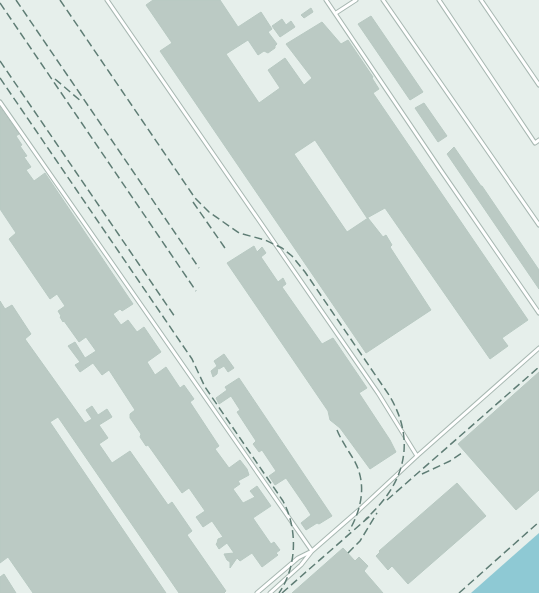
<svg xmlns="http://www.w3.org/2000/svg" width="539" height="593" viewBox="0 0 539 593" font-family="Mulish,sans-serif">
  <rect width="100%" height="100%" fill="#e6efeb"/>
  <path fill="#8ec9d4" d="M539 533V593H471Z"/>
  <path fill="#bbcac4" stroke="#b8c9c2" d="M153 0H220L238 27 261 12 272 29 268 32 277 44 275 46V48L268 53 264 51 258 55 248 40 226 54 259 103 280 88 268 70 285 58 304 85 312 78 286 44 322 22 341 44 348 40 373 77 372 78 379 89 373 93 528 320 502 338 508 346 490 359 385 208 367 218 315 140 294 154 347 232 368 218 383 237 386 235 392 245 390 247 431 310 366 353 160 51 172 43 146 5Z
    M311 8 313 12 304 18 301 15Z
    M371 16 423 92 410 100 358 24Z
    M282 19 286 25 291 21 295 27 280 37 272 26Z
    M424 103 447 136 438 142 415 108Z
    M0 107 19 134 16 136 22 145 20 146 27 156 24 157 31 167 26 170 34 181 45 173 133 304 122 311 120 309 113 314 121 325 128 320 137 332 144 327 161 352 147 362 155 375 166 367 180 388 184 385 194 399 190 402 219 446 215 449 229 468 240 460 247 469 249 475 238 481 240 484 233 489 243 503 255 497 250 491 257 486 271 506 253 518 271 544 274 542 280 550 276 553 278 555 262 567 252 553 240 561 237 558 230 568V562L227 560 224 554 234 553 227 543 219 549 216 544 217 543 218 539 223 537 212 521 203 527 196 517 205 511 189 488 182 493 148 445 146 446 140 437 141 434 130 418V414L135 410 109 370 102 375 93 363 80 372 75 365 80 362 68 346 75 342 85 358 96 351 86 337 79 342 64 321 63 322 60 317 61 316 58 311 65 306 57 294 50 299 9 239 16 233 0 209Z
    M454 147 481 186H482L539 270V289L447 154Z
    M254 246 257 252 262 247 266 253 261 257 278 282 283 278 286 284 282 287 322 344 333 338 367 388 359 393 390 440 396 452 370 469 340 428 330 420 328 411 227 263Z
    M0 301 5 309 12 305 31 334 25 339 85 423 92 419 86 410 92 406 98 415 107 409 112 417 99 425 108 438 99 444 112 463 130 451 168 505 172 502 192 531 187 535 226 591 224 593H179L58 417 50 422 166 593H33L8 557 0 563Z
    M224 354 234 368 228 372 224 366 219 369 218 368 217 374 213 377 211 371 217 366 214 361Z
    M539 372V490L516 510 458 444Z
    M239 378 332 516 319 524 317 523 306 530 301 523 311 515 306 507 286 478 275 485 269 476 276 471 262 450 259 452 253 444 256 441 237 412 240 410 231 396 219 404 216 398 227 390 225 387Z
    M457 483 486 516 408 584 392 566 388 570 376 556 380 552 379 551Z
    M343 548 355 561 359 557 368 566 364 571 383 593H292Z
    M4 574 16 593H0V577Z"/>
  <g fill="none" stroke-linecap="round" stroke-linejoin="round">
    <g stroke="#a8b8b2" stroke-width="5">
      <path id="service" d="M107 0 378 393 417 456
        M326 0 442 172 539 313
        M383 0 539 225
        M439 0 535 143 539 140
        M481 0 539 85
        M336 13 356 0
        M0 102 312 551
        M257 593 298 558 310 552
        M270 593 301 565 312 551 359 510 417 456 539 348"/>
    </g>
    <use href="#service" stroke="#fff" stroke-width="3"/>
    <path stroke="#5f7d75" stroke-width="1.5" stroke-dasharray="8 4" stroke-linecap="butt" d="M16 0 199 268
      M60 0 195 198 209 212 239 233 265 240 282 248 292 256 305 272 389 395C409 428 410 462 388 494 382 503 373 512 365 520
      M0 3 196 291
      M0 61 175 317
      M0 78 192 359 205 387 283 501C298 529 297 567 279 593
      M55 79 82 102
      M193 202 227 251
      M337 430C341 440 348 450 354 460 367 483 362 509 349 531
      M422 474 450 461 462 453
      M387 500 539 367
      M348 553 360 541 377 513
      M282 593 370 516
      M459 593 539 522"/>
  </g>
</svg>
